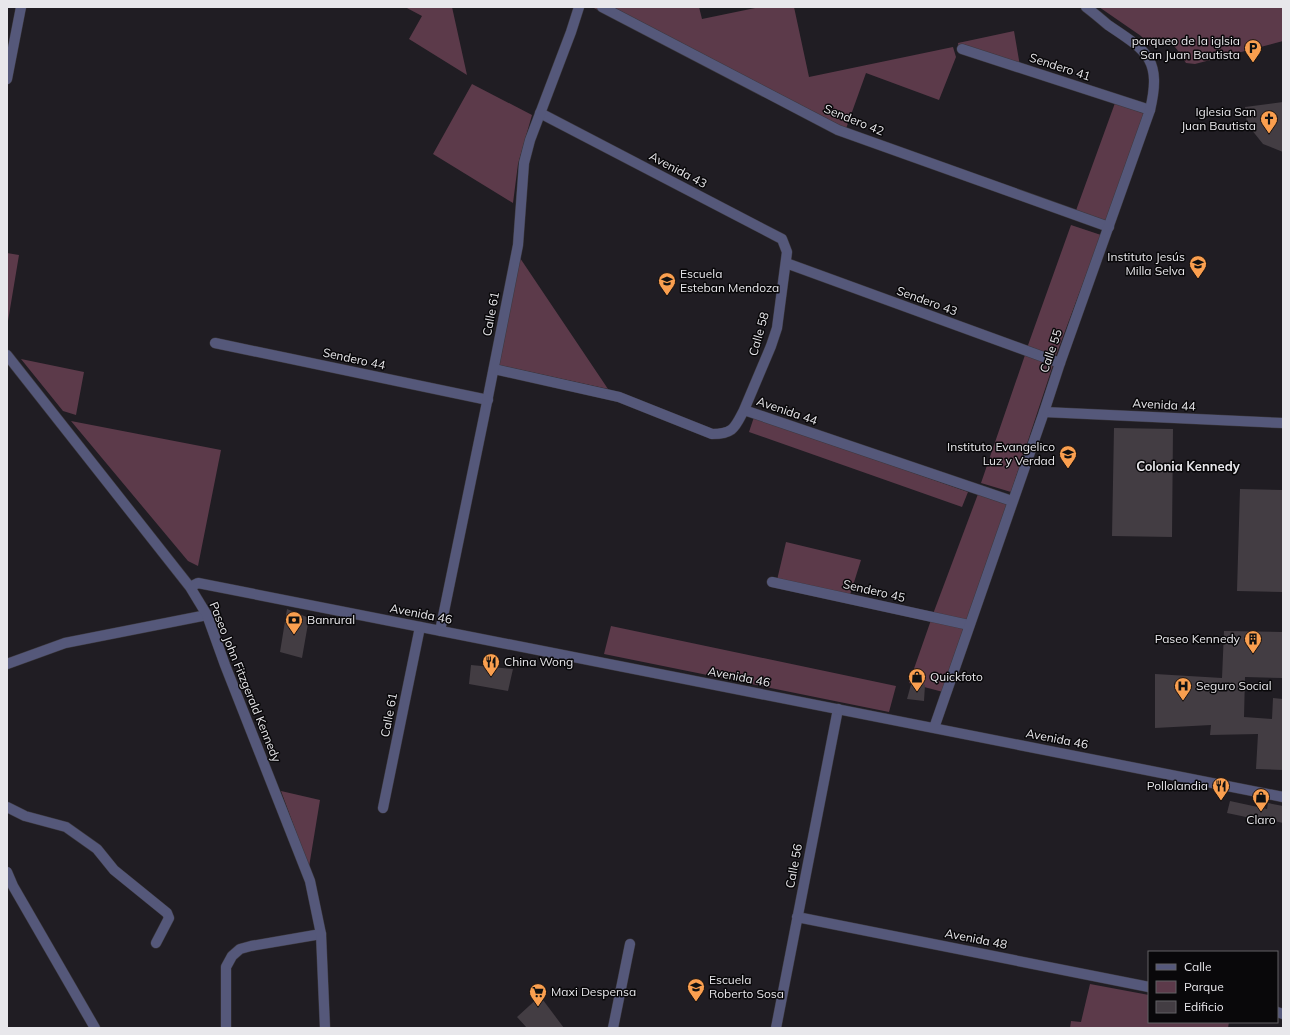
<svg xmlns="http://www.w3.org/2000/svg" width="1290" height="1035" viewBox="0 0 1290 1035" font-family="Mulish,sans-serif">
  <rect width="100%" height="100%" fill="#201d23"/>
  <path fill="#5c3a4a" d="M405 7H452L467 75 409 39 422 16Z
    M592 7H699L702 19 760 7H794L809 77 953 47 956 57 939 100 866 73 843 137Z
    M1099 7H1283V41L1195 64 1186 63C1182 58 1177 46 1170 44 1164 43 1155 46 1150 46L1141 36Z
    M1014 31 1020 66 959 53 958 43Z
    M472 84 532 115 518 164 513 203 433 154Z
    M1115 103 1145 114 1105 227 1074 216Z
    M1071 225 1101 235 1055 358 1027 348Z
    M7 253 19 255 7 327Z
    M520 258 608 389 499 365Z
    M1025 355 1053 365 1011 492 981 483Z
    M21 359 84 372 76 415 63 411Z
    M754 417 968 492 962 507 749 432Z
    M71 421 221 450 198 566 188 561Z
    M978 494 1007 504 968 620 933 614Z
    M786 542 861 560 850 595 777 580Z
    M931 620 965 628 943 692 909 683Z
    M611 626 896 686 889 712 604 654Z
    M281 791 320 800 309 867Z
    M1090 984 1149 995V1022H1229L1228 1028H1070L1071 1021 1081 1022Z"/>
  <path fill="#433d43" d="M1283 102V152L1263 144 1247 124 1245 107Z
    M1114 428 1173 429 1172 537 1112 536Z
    M1240 489 1283 490V592L1237 591Z
    M287 609 309 618 302 658 280 652Z
    M1224 631 1283 632V678L1245 677 1244 717 1272 719 1273 698 1283 699V770L1256 769 1258 734 1210 735 1211 725 1155 728V674L1222 678Z
    M471 665 513 669 508 691 469 684Z
    M912 681 925 685 924 701 907 699Z
    M1230 801 1267 809 1268 803 1283 806V823L1265 819V821L1227 813Z
    M540 996 564 1028H527L517 1017Z"/>
  <g fill="none" stroke-linecap="round" stroke-linejoin="round">
    <g stroke="#3c393f" stroke-width="11">
      <path id="minor" d="M602 7 838 130 1109 227
        M962 49 1150 110
        M540 113 782 239 787 252 777 328 771 346 744 410
        M786 263 1060 363
        M215 343 488 400
        M494 369 619 397 712 434C734 434 735 427 744 410L1012 501
        M1044 412 1283 423
        M772 582 969 625
        M7 664 65 643 207 615
        M7 807 25 816 66 827 97 849 114 870 167 913 169 918 156 943
        M383 808 420 627
        M7 872 13 886 95 1028
        M797 917 1149 987
        M1277 1012 1283 1014
        M226 1028V967L232 956 240 949 251 946 321 934
        M613 1028 630 944
        M776 1028 838 709"/>
    </g>
    <g stroke="#3c393f" stroke-width="11">
      <path id="tertiary" d="M7 79 21 7
        M7 355 190 587 207 615 225 665 310 881 321 934 325 1028
        M190 587 198 583 1283 797
        M440 631 485 412 518 245 524 163 530 140 571 32 579 7
        M934 728 1044 412 1060 363 1150 110C1162 59 1147 51 1108 25 1101 19 1094 13 1086 7"/>
    </g>
    <use href="#minor" stroke="#55587a" stroke-width="10"/>
    <use href="#tertiary" stroke="#55587a" stroke-width="10"/>
  </g>
  <defs>
    <g id="parking-pin" transform="scale(0.9)"><path d="M0 17L-7.5 6A9.5 9.5 0 1 1 7.5 6Z" fill="#fa9f4f" stroke="#09080a"/><path d="M-3.5-5.5H1a3.5 3.5 0 0 1 0 7H-1V5.5H-3.5ZM-1-3.4V-.6H.8a1.4 1.4 0 0 0 0-2.8Z" fill="#111"/></g>
    <g id="church-pin" transform="scale(0.9)"><path d="M0 17L-7.5 6A9.5 9.5 0 1 1 7.5 6Z" fill="#fa9f4f" stroke="#09080a"/><path d="M-1.2-6h2.4v3.5h3.3v2.4h-3.3V6h-2.4V-.1h-3.3v-2.4h3.3Z" fill="#111"/></g>
    <g id="school-pin" transform="scale(0.9)"><path d="M0 17L-7.5 6A9.5 9.5 0 1 1 7.5 6Z" fill="#fa9f4f" stroke="#09080a"/><path d="M0-5L7-2L0 1L-7-2ZM-4 1L0 2.5L4 1V4Q0 6-4 4Z" fill="#111"/></g>
    <g id="bank-pin" transform="scale(0.9)"><path d="M0 17L-7.5 6A9.5 9.5 0 1 1 7.5 6Z" fill="#fa9f4f" stroke="#09080a"/><path d="M-6-4H6V4H-6ZM0-2.3a2.3 2.3 0 1 0 0 4.6a2.3 2.3 0 1 0 0-4.6Z" fill="#111"/></g>
    <g id="building-pin" transform="scale(0.9)"><path d="M0 17L-7.5 6A9.5 9.5 0 1 1 7.5 6Z" fill="#fa9f4f" stroke="#09080a"/><path d="M-4-6H4V6H1V3H-1V6H-4ZM-2.5-4.3h1.7v1.8h-1.7ZM.8-4.3h1.7v1.8H.8ZM-2.5-1h1.7V.8h-1.7ZM.8-1h1.7V.8H.8Z" fill="#111"/></g>
    <g id="restaurant-pin" transform="scale(0.9)"><path d="M0 17L-7.5 6A9.5 9.5 0 1 1 7.5 6Z" fill="#fa9f4f" stroke="#09080a"/><path d="M-5-6h1v4h1v-4h1v4h1v-4h1v5L-1.5 .5V6h-2V.5L-5-1ZM5-6V6H3V1.5H1.5Q1.5-4 5-6Z" fill="#111"/></g>
    <g id="shop-pin" transform="scale(0.9)"><path d="M0 17L-7.5 6A9.5 9.5 0 1 1 7.5 6Z" fill="#fa9f4f" stroke="#09080a"/><path d="M-5-2.5h2.3a2.7 3.5 0 0 1 5.4 0H5L5.5 6h-11ZM-1.5-2.5h3a1.5 2.3 0 0 0-3 0Z" fill="#111"/></g>
    <g id="hospital-pin" transform="scale(0.9)"><path d="M0 17L-7.5 6A9.5 9.5 0 1 1 7.5 6Z" fill="#fa9f4f" stroke="#09080a"/><path d="M-5-5h3v3.5h4V-5h3V5h-3V1.5h-4V5h-3Z" fill="#111"/></g>
    <g id="supermarket-pin" transform="scale(0.9)"><path d="M0 17L-7.5 6A9.5 9.5 0 1 1 7.5 6Z" fill="#fa9f4f" stroke="#09080a"/><path d="M-6-5.5h2.5l.6 2H6L4.5 2H-2.5L-4.4-4H-6ZM-1.5 3.2a1.3 1.3 0 1 0 .1 0ZM3 3.2a1.3 1.3 0 1 0 .1 0Z" fill="#111"/></g>
  </defs>
  <g fill-rule="evenodd">
    <use href="#parking-pin" x="1253" y="48"/>
    <use href="#church-pin" x="1269" y="119"/>
    <use href="#school-pin" x="1198" y="264"/>
    <use href="#school-pin" x="667" y="281"/>
    <use href="#school-pin" x="1068" y="454"/>
    <use href="#bank-pin" x="294" y="620"/>
    <use href="#building-pin" x="1253" y="639"/>
    <use href="#restaurant-pin" x="491" y="662"/>
    <use href="#shop-pin" x="917" y="677"/>
    <use href="#hospital-pin" x="1183" y="686"/>
    <use href="#restaurant-pin" x="1221" y="786"/>
    <use href="#shop-pin" x="1261" y="797"/>
    <use href="#school-pin" x="696" y="987"/>
    <use href="#supermarket-pin" x="538" y="992"/>
  </g>
  <g text-anchor="middle" stroke-width="3" stroke-linejoin="round" paint-order="stroke">
    <g font-size="12" fill="#e8e7eb" stroke="#09080a" text-anchor="start">
      <text x="1240" y="45" text-anchor="end">parqueo de la iglsia<tspan x="1240" dy="14">San Juan Bautista</tspan></text>
      <text x="1256" y="116" text-anchor="end">Iglesia San<tspan x="1256" dy="14">Juan Bautista</tspan></text>
      <text x="1185" y="261" text-anchor="end">Instituto Jesús<tspan x="1185" dy="14">Milla Selva</tspan></text>
      <text x="680" y="278">Escuela<tspan x="680" dy="14">Esteban Mendoza</tspan></text>
      <text x="1055" y="451" text-anchor="end">Instituto Evangelico<tspan x="1055" dy="14">Luz y Verdad</tspan></text>
      <text x="307" y="624">Banrural</text>
      <text x="1240" y="643" text-anchor="end">Paseo Kennedy</text>
      <text x="504" y="666">China Wong</text>
      <text x="930" y="681">Quickfoto</text>
      <text x="1196" y="690">Seguro Social</text>
      <text x="1208" y="790" text-anchor="end">Pollolandia</text>
      <text x="1261" y="824" text-anchor="middle">Claro</text>
      <text x="709" y="984">Escuela<tspan x="709" dy="14">Roberto Sosa</tspan></text>
      <text x="551" y="996">Maxi Despensa</text>
    </g>
    <g font-size="12" fill="#e8e7eb" stroke="#09080a">
      <text transform="translate(1060 67) rotate(18)" y="4">Sendero 41</text>
      <text transform="translate(854 120) rotate(22)" y="4">Sendero 42</text>
      <text transform="translate(678 170) rotate(28)" y="4">Avenida 43</text>
      <text transform="translate(927 301) rotate(20)" y="4">Sendero 43</text>
      <text transform="translate(491 314) rotate(-79)" y="4">Calle 61</text>
      <text transform="translate(759 334) rotate(-74)" y="4">Calle 58</text>
      <text transform="translate(1051 351) rotate(-71)" y="4">Calle 55</text>
      <text transform="translate(354 359) rotate(12)" y="4">Sendero 44</text>
      <text transform="translate(1164 405) rotate(3)" y="4">Avenida 44</text>
      <text transform="translate(787 411) rotate(19)" y="4">Avenida 44</text>
      <text transform="translate(874 591) rotate(13)" y="4">Sendero 45</text>
      <text transform="translate(421 614) rotate(11)" y="4">Avenida 46</text>
      <text transform="translate(739 677) rotate(11)" y="4">Avenida 46</text>
      <text transform="translate(245 682) rotate(68)" y="4">Paseo John Fitzgerald Kennedy</text>
      <text transform="translate(389 715) rotate(-79)" y="4">Calle 61</text>
      <text transform="translate(1057 739) rotate(11)" y="4">Avenida 46</text>
      <text transform="translate(794 866) rotate(-79)" y="4">Calle 56</text>
      <text transform="translate(976 939) rotate(11)" y="4">Avenida 48</text>
    </g>
    <g font-size="13" font-weight="bold" fill="#e8e7eb" stroke="#09080a">
      <text x="1188" y="471">Colonia Kennedy</text>
    </g>
  </g>
  <rect width="1290" height="1035" fill="none" stroke="#e8e7eb" stroke-width="16"/>
  <rect x="1148" y="951" width="130" height="72" fill="#09080a" stroke="#626164"/>
  <rect x="1156" y="964" width="20" height="6" fill="#55587a" stroke="#626164"/>
  <text x="1184" y="971" font-size="12" fill="#e8e7eb">Calle</text>
  <rect x="1156" y="981" width="20" height="12" fill="#5c3a4a" stroke="#626164"/>
  <text x="1184" y="991" font-size="12" fill="#e8e7eb">Parque</text>
  <rect x="1156" y="1001" width="20" height="12" fill="#433d43" stroke="#626164"/>
  <text x="1184" y="1011" font-size="12" fill="#e8e7eb">Edificio</text>
</svg>
